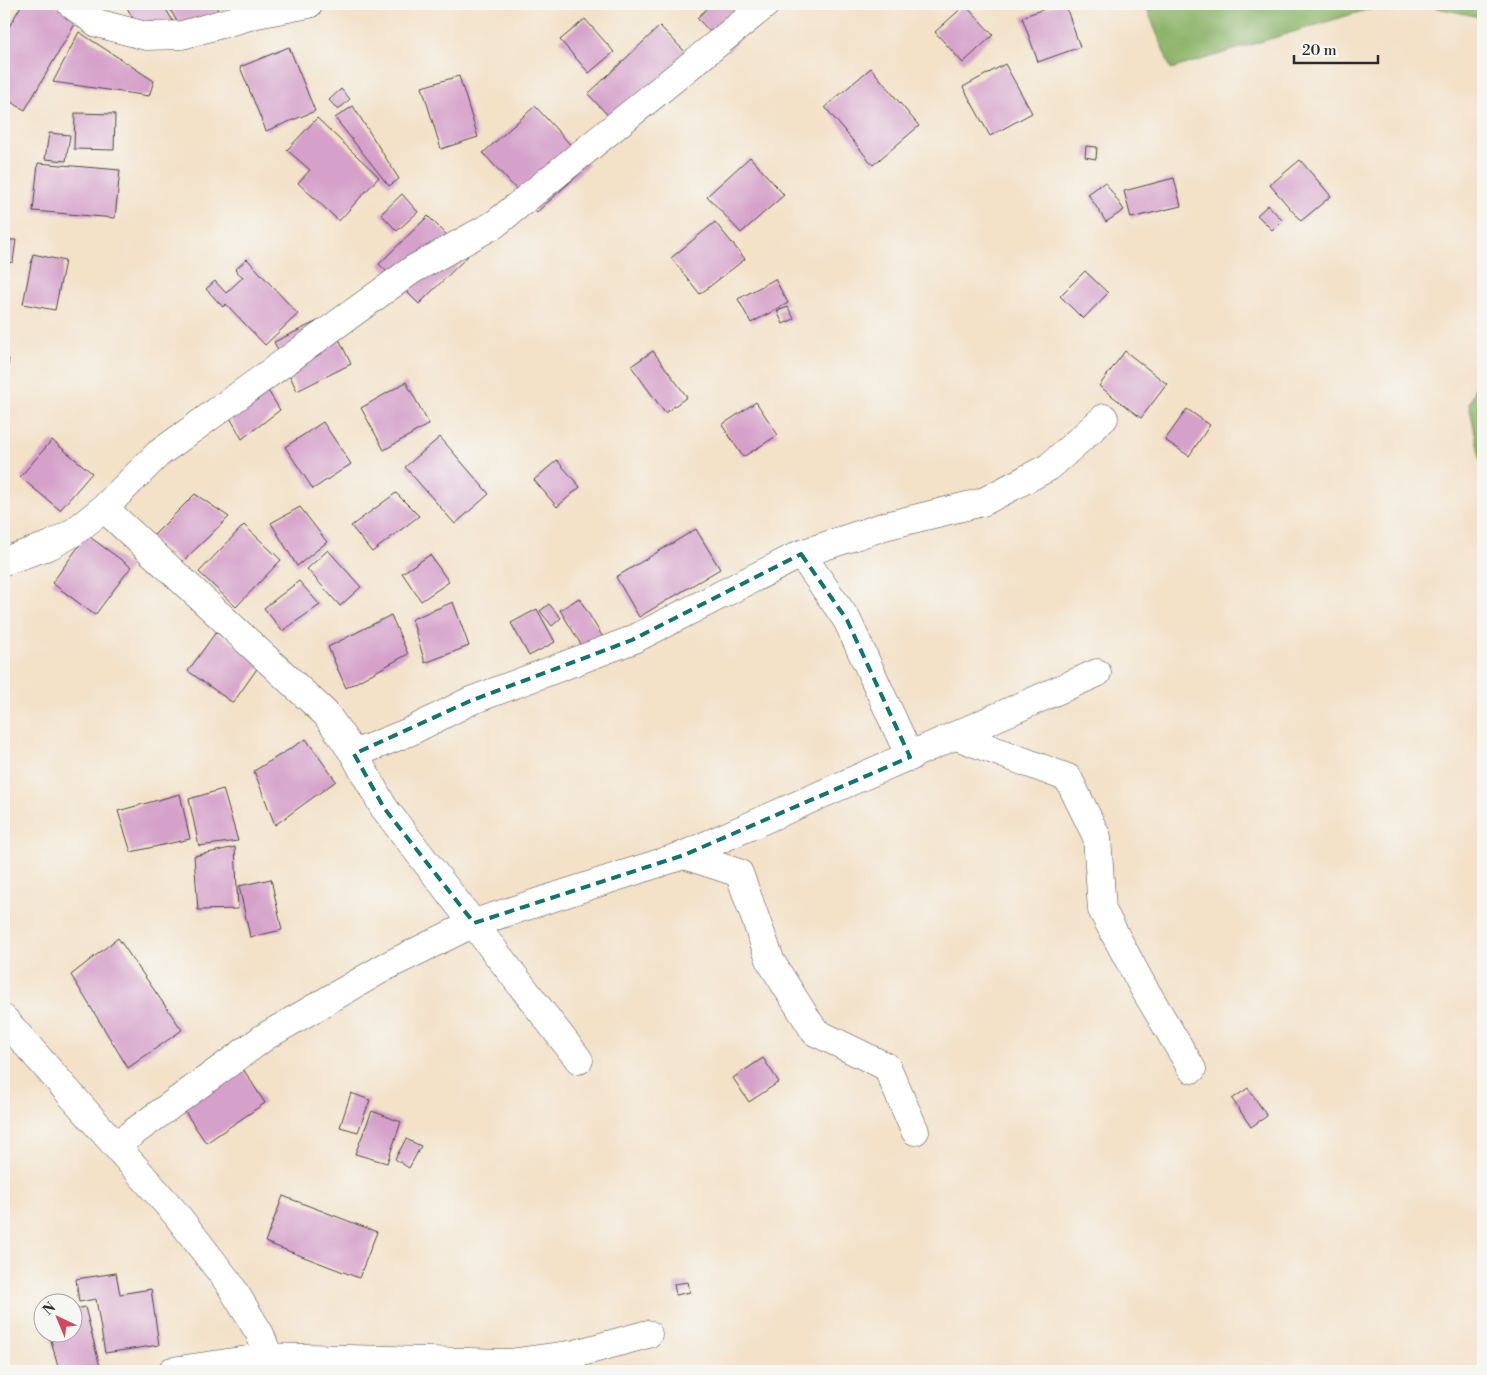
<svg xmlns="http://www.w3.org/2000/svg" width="1487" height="1375" viewBox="0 0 1487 1375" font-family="'Libre Bodoni',serif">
  <rect width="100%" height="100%" fill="#f6f6f2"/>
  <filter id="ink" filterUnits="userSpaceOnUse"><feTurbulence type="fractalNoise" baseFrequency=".02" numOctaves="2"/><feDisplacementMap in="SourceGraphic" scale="10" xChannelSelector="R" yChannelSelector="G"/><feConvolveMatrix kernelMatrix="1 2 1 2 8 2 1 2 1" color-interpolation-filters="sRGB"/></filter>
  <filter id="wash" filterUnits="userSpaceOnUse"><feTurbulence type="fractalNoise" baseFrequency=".0096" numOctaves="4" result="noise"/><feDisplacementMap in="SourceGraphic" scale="20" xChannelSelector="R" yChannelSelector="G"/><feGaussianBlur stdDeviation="1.12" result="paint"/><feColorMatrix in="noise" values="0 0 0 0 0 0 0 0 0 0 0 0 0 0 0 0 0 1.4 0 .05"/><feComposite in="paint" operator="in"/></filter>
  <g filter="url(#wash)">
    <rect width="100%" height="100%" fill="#f3e1c8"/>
    <path fill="#8cb369" stroke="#5c6f4a" d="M1145 4H1386L1171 69Z
      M1420 4H1483V18Z
      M1483 364V473L1469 404Z"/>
    <g id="blocks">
      <path fill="#d5a1ca" d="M22 4H52L78 19 25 110 4 98V36Z
        M125 4H163L181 35 141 33Z
        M167 4H214L219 12 183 32Z
        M712 4H763L729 52 697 18Z
        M1058 4H1065L1080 47 1038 62 1022 17Z
        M965 5 993 35 963 63 935 32Z
        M585 19 614 52 589 73 560 40Z
        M660 26 688 55 616 124 588 94Z
        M79 32 154 81 149 96 53 82Z
        M289 47 315 111 266 131 240 67Z
        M1005 64 1032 113 990 136 963 87Z
        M871 68 919 126 873 165 825 107Z
        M459 76 478 137 441 149 422 87Z
        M341 89 350 99 338 110 329 100Z
        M353 106 399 179 389 186 335 118Z
        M535 106 589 165 537 212 483 153Z
        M75 113 115 114 114 150 74 149Z
        M317 118 379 177 339 221 298 183 310 170 287 150Z
        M49 133 70 135 66 161 45 159Z
        M1086 146 1097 147 1096 159 1085 157Z
        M750 157 784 195 741 233 707 196Z
        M1300 160 1331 196 1301 221 1270 185Z
        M38 163 120 170 115 218 33 211Z
        M1174 178 1181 206 1131 218 1124 191Z
        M1105 182 1124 210 1106 222 1088 194Z
        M402 194 418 212 397 231 381 214Z
        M1268 205 1282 220 1272 230 1257 215Z
        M428 216 468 256 419 304 379 264Z
        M715 222 745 259 700 294 671 258Z
        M4 240H16L13 262 4 264Z
        M33 254 65 261 55 310 23 304Z
        M247 259 298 314 265 345 226 304 223 307 206 289 215 281 226 293 243 277 235 270Z
        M1085 271 1108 293 1083 319 1060 296Z
        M775 279 788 303 751 323 738 299Z
        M788 307 794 319 783 324 777 311Z
        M328 316 351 364 297 391 274 342Z
        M653 351 687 397 665 413 631 366Z
        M1125 351 1167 384 1141 418 1099 386Z
        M4 358 9 359 5 381H4Z
        M259 376 280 410 242 439 218 396Z
        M406 382 429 424 384 450 361 408Z
        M756 402 778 435 743 457 722 425Z
        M1187 409 1210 425 1189 456 1165 440Z
        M323 422 351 464 313 489 285 447Z
        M440 437 489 494 455 524 405 467Z
        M52 440 92 473 60 510 20 477Z
        M557 460 580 487 557 507 534 480Z
        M396 493 419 516 372 552 351 526Z
        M195 494 229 517 181 563 152 537Z
        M300 507 327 542 297 566 271 523Z
        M244 525 281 560 236 607 199 572Z
        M696 529 720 569 639 617 616 577Z
        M87 535 131 567 95 615 52 583Z
        M328 550 361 587 340 606 307 569Z
        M430 555 449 582 421 601 402 573Z
        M299 581 320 605 282 631 264 608Z
        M579 598 604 639 585 651 560 610Z
        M453 602 469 646 425 663 412 619Z
        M549 604 561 618 552 626 540 611Z
        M537 609 555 642 529 656 511 623Z
        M391 615 408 654 346 688 328 647Z
        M216 632 261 663 233 703 188 671Z
        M306 739 336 781 275 825 254 771Z
        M223 789 238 841 199 846 189 799Z
        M180 794 190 839 131 852 118 811Z
        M235 847 238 909 198 910 194 856Z
        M271 879 282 930 250 937 239 886Z
        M118 938 182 1030 128 1068 71 975Z
        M236 1058 265 1103 206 1143 177 1100Z
        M763 1058 779 1082 749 1102 733 1078Z
        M1248 1088 1267 1116 1251 1127 1232 1099Z
        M351 1093 370 1100 358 1132 340 1127Z
        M372 1111 401 1122 387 1163 355 1154Z
        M406 1139 421 1146 409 1168 395 1159Z
        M283 1196 377 1232 359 1278 265 1242Z
        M116 1273 120 1294 151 1289 159 1345 105 1353 96 1299 79 1302 76 1279Z
        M688 1282 690 1292 676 1295 674 1284Z
        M85 1307 100 1367 83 1371H59L49 1332H72V1310Z"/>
    </g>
  </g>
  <g filter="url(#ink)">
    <use href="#blocks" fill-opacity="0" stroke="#494643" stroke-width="1"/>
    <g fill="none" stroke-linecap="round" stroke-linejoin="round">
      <g stroke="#494643" stroke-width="29">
        <path id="street" d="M71 4 97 23 146 36 182 35 257 14 309 4
          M104 508 326 714 354 754 384 808 579 1060
          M801 554 847 620 910 757
          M4 561 51 545 74 532 104 508 158 454 412 270 495 224 766 4
          M956 736 1068 778 1097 837 1102 910 1142 985 1192 1069
          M354 754 409 732 470 701 632 640 801 554 885 526 983 502 1049 467 1104 418
          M684 855 739 873 771 962 815 1032 887 1067 915 1131
          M4 1019 176 1214 229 1283 260 1334 274 1371
          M116 1145 266 1036 385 967 474 923 684 855 1097 673
          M172 1371 268 1357 509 1363 575 1354 648 1334"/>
      </g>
      <use href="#street" stroke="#fff" stroke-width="28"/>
    </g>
  </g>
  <path fill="none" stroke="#0f766e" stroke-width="4" stroke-dasharray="10 6" stroke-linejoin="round" d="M801 554 847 620 910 757 684 855 474 923 384 808 354 754 470 701 632 640Z"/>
  <rect width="1487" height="1375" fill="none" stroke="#f6f6f2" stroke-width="20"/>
  <g transform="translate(58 1318) rotate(316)"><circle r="24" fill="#f6f6f2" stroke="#a5a5a2"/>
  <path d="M0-4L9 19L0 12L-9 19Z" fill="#d1495b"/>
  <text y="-8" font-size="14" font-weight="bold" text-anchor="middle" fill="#2b2b2b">N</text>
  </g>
  <path d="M1294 55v8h84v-8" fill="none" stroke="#2b2b2b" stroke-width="2.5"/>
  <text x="1302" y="55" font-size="15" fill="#2b2b2b" stroke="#f6f6f2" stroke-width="4" paint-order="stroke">20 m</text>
</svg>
